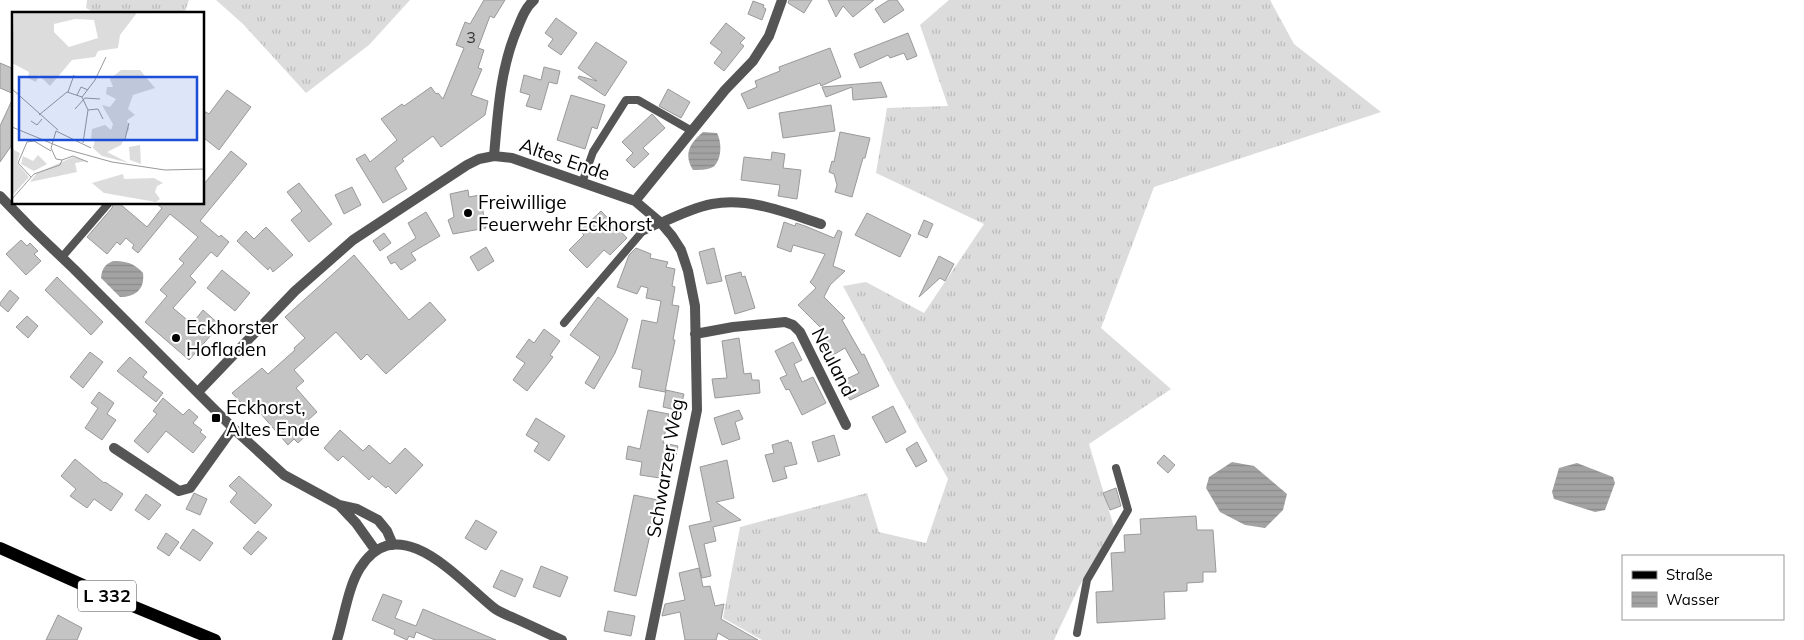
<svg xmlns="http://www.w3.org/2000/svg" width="1804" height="640" viewBox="0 0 1804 640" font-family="Mulish,sans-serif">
  <defs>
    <pattern id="grass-tufts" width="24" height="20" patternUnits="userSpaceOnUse" patternTransform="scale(1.25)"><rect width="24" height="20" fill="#dcdcdc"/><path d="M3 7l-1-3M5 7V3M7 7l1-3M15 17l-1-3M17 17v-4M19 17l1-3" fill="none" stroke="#bbb"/></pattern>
    <pattern id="water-rules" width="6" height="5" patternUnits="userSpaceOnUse" patternTransform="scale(1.25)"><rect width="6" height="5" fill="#a3a3a3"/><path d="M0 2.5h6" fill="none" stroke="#8b8b8b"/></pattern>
  </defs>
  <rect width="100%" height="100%" fill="#fff"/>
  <path fill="url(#grass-tufts)" d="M87 0H189L184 14H97L86 8Z
    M216 0H410L369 45 306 93 243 24Z
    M949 0H1270L1294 44 1381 112 1154 187 1101 328 1171 389 1089 444 1114 527 1079 587 1054 640H762L723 618 740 527 867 493 879 532 926 543 948 479 901 395 843 286 866 282 924 313 984 224 876 173 887 108 948 106 920 25Z"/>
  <path fill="url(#water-rules)" d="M703 132 717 133C722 142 722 160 713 167 707 170 700 170 693 170 683 154 690 143 703 132Z
    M113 261C126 261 134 263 143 273 145 289 136 297 120 297L101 278C102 269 104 265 113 261Z
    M1232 462 1254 466 1287 494 1283 510 1265 528 1245 525 1220 512 1206 488 1209 477Z
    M1577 463 1613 477 1615 483 1605 510 1595 512 1554 499 1552 492 1559 468Z"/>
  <path fill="#c4c4c4" stroke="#999" d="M484 0H505L494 18 490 16 478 48 484 50 478 68 482 69 471 95 488 101 485 115 441 147 433 136 402 159 404 161 395 168 407 189 383 203 356 159 365 154 370 162 397 140 381 119 402 104 404 106 431 87 436 94 438 93 443 99 464 48 456 45 465 22 470 24Z
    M789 0H812L804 13 788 3Z
    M828 0H874L853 17 843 6 836 17Z
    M889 0H897L904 10 884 23 875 9Z
    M753 1 764 5 763 7 766 9 762 20 748 14Z
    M556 18 577 33 561 55 548 46 553 39 545 33Z
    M726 23 745 38 740 43 744 46 724 71 714 63 722 52 710 43Z
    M908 33 917 56 907 60 904 53 890 58 888 55 860 68 854 54Z
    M596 42 627 62 605 96 578 78 579 76 597 81 578 68Z
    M830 48 841 77 821 86 820 83 748 109 741 94 757 87 755 81 780 71 779 67Z
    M0 63 14 69V94L0 88Z
    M544 67 560 71 557 84 549 82 541 110 526 106 530 95 520 92 524 75 541 80Z
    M881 82 887 97 853 100 852 87 826 97 822 87Z
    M668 89 690 102 681 118 659 106Z
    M227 90 251 107 219 150 204 138V111L209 114Z
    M571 95 605 105 597 129 592 127 585 149 557 140Z
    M14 96V142L0 162V126Z
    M831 105 835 131 783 138 779 113Z
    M652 114 665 128 643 148 649 154 634 168 626 160 633 153 622 142Z
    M840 132 870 138 865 158H863L852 197 835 192 837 185 834 174 829 172 832 161 834 162Z
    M231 151 247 164 200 221 219 237 221 235 229 242 217 257 211 252 190 276 196 282 173 308 192 324 203 310 220 325 189 360 145 322 167 296 160 290 184 263 179 259 198 237 170 214 138 253 132 248 134 245 126 238 120 245 117 242 107 254 87 237 112 208 113 204H120L147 227 162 208 157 204H204V184Z
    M772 152 785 154 783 168 801 170 797 199 778 196 780 185 741 180 744 157 771 160Z
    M299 183 332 224 309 242 291 220 302 211 287 192Z
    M352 187 361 205 344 214 335 195Z
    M468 190 469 197 480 195 486 228 453 234 448 220 454 217 450 194Z
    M601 211 627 238 610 255 604 250 587 268 569 250 584 235 580 231Z
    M426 212 440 236 411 253 416 260 401 270 395 262 391 264 387 257 416 238 408 223Z
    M867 213 911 235 900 257 855 235Z
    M924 220 933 224 927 238 918 234Z
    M784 222 795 226 796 223 805 226 834 238 838 230 842 232 833 266 845 271 830 285 824 297 845 318 842 320 862 355 864 354 879 386 850 400 840 382 859 373 845 348 828 358 816 338 825 332 798 305 816 288 810 282 813 278 825 254 793 245 791 252 777 247Z
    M266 227 293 255 273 272 270 267 268 270 237 241 246 231 254 239Z
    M384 233 391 243 380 251 373 241Z
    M21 240 27 246 30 243 38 251 34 254 41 261 26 275 6 254Z
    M486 247 494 261 478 271 470 257Z
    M636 248 651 254 650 258 668 262 666 267 675 269 672 286 675 287 672 305 679 306 673 340H675L665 392 639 387 642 370 632 368 642 320 657 323 661 301 646 298 648 288 641 286 637 294 617 287 629 255Z
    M714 248 722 281 707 284 699 252Z
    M354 255 409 320 430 302 446 320 386 374 367 354 361 360 336 332 294 370 304 381 296 388 317 412 306 422 313 429 298 443 294 439 288 445 261 414 260 416 255 410 251 414 232 393 262 368 268 374 295 350 294 348 305 338 285 317Z
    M939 256 954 264 945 281 940 278 919 297Z
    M222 270 250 293 235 311 207 288Z
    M741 272 742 277 745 276 755 308 735 314 725 276Z
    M57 277 103 322 91 335 45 290Z
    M10 290 19 298 8 312 0 305V303Z
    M598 297 628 319 615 353 594 389 585 383 600 357 570 335Z
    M27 316 38 326 28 338 16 327Z
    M544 329 560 341 550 355 553 357 527 391 513 380 525 363 516 357 529 339 534 343Z
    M739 338 744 374 751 373 752 380H759L760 393 715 398 712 379 727 378 722 341Z
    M793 342 802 360 794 364 802 382 813 377 826 403 802 415 789 389 786 390 780 378 787 375 775 351Z
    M90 352 103 362 83 388 70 377Z
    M130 357 147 372 143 377 163 393 156 402 117 371Z
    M666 390 684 394 680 411 663 407Z
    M99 392 114 403 107 414 116 420 102 440 85 428 98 408 91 403Z
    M163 398 183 415 189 409 198 417 193 423 202 430 200 432 206 437 193 453 166 431 148 453 134 441 157 414 153 411Z
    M893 406 906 432 886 443 872 417Z
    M648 410 669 414 663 443 678 446 676 455 665 453 660 478 640 475 642 462 626 459 628 446 640 449Z
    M739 410 743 419 735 422 740 439 722 445 714 418Z
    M536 418 565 436 549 461 534 451 539 443 526 435Z
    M340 430 363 451 369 445 390 464 405 448 423 465 396 494 388 486 386 488 372 476 369 480 343 456 338 461 324 448Z
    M834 435 840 455 818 462 812 442Z
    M788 440 789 443 791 442 797 464 784 467 787 478 773 482 765 455 774 453 772 445Z
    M917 442 927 461 916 467 906 449Z
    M1164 455 1175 465 1168 473 1157 463Z
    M75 459 104 483 105 482 123 494 111 511 94 499 87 508 70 496 76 489 61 476Z
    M727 460 734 498 716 502 741 520 713 527 716 541 704 544 711 576 702 578 689 526 711 521 700 467Z
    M239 476 272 505 255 524 230 502 237 493 229 486Z
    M1116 488 1121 506 1110 510 1103 493Z
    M194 493 207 499 200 515 186 509Z
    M146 494 161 505 149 520 135 510Z
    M634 495 658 500 636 596 614 591Z
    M1196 516 1197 530H1213L1216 572H1203V582L1187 583V591L1164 592 1165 619 1097 623 1096 592 1113 591 1111 553 1125 552 1124 535 1141 534 1140 519Z
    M476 520 497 532 486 550 465 538Z
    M193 529 213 543 200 561 180 548Z
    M258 531 267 538 251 555 243 548Z
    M166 533 179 542 169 556 157 548Z
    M541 566 568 577 560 597 533 587Z
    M699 568 703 587 710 586 715 606 724 604 721 619 758 640H730L718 633 716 640H685L680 612 662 616 665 604 685 600 679 573Z
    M501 570 523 579 515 597 493 587Z
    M383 594 402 601 395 618 416 626 423 609 496 640H435L416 632 414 638 409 636 407 640 394 634 395 630 372 620Z
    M608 611 635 616 631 636 604 631Z
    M58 615 82 628 77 640H46Z"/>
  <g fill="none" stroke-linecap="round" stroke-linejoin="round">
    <path stroke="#555" stroke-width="8" d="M582 183 593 152 626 100H638L692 131
      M62 257 108 204
      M564 323 642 232 661 223
      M1077 633 1087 580 1128 510 1116 468"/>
    <path stroke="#555" stroke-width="10" d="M494 156C498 112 500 68 518 27 522 17 526 7 534 0
      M0 196 30 227 74 269 233 428 284 475 339 505 357 509 378 520 387 531 393 545
      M635 201 661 223 672 236 681 250 688 271 695 306 697 410 650 640
      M661 223C676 216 696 207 712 204 749 197 787 213 821 224
      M695 334 733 327 785 322 793 325 800 332 846 425
      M198 392 295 291 353 240 467 165 479 159 494 156 512 158 635 201 725 90 753 61 769 36 782 0
      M114 448 179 491 190 488 233 428
      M339 505 356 523 376 551
      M337 640C344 618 348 587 360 568 399 507 460 581 494 608 499 612 507 615 514 618 530 625 546 633 562 640"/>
    <path stroke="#000" stroke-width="12" d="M0 548 101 593 215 640"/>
  </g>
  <g fill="#000" stroke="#fff" stroke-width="2">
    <circle cx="468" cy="213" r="5"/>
    <circle cx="176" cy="338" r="5"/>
    <rect x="211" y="413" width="10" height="10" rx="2.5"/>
  </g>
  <g text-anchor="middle" stroke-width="4.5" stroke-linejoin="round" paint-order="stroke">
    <g font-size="16" fill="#313131">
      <text x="471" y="43">3</text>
    </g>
    <rect fill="#fff" stroke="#4c4c4c" stroke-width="1" x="78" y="580.5" width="58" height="31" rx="4"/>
    <g font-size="18" font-weight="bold" fill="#000">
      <text x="107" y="602">L 332</text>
    </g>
    <g font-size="19" fill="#000" stroke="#fff">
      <text transform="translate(565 159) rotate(19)" y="7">Altes Ende</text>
      <text transform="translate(834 362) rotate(63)" y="7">Neuland</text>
      <text transform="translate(665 468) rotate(-80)" y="7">Schwarzer Weg</text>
    </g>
    <g font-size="19" fill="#000" stroke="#fff" text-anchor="start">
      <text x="478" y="209">Freiwillige<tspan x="478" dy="22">Feuerwehr Eckhorst</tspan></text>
      <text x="186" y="334">Eckhorster<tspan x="186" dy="22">Hofladen</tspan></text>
      <text x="226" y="414">Eckhorst,<tspan x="226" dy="22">Altes Ende</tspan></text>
    </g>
  </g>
  <g transform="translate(12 12)">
    <rect width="192" height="192" fill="#fff"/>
    <path d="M2 0H123L124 2 108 23 106 36 86 39 83 45 60 48 38 74 27 63 24 70 16 66 17 60 0 51ZM63 7 82 8 86 26 57 35 42 20V12ZM109 58H128L143 76 121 83 116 97 123 103 115 108 117 117 109 133 95 140 117 151 90 144 81 136 83 128 79 126 80 117 93 113 99 118 101 112 90 93 98 95 104 87 94 82 95 75H101L98 67ZM0 133 2 138 8 141 5 151 17 165 0 184ZM128 133 129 152 118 148 117 135ZM61 145 75 149 63 151 65 160 18 170 25 161ZM111 162 112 167 142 166 151 171 145 174 143 180 148 187 144 190 92 181 80 171Z" fill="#dcdcdc" fill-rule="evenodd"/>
    <path d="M26 143 35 152 22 159 9 152 11 144 21 149Z" fill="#dcdcdc"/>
    <path fill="none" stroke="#999" stroke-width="1" d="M0 77 46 118M56 80 62 63M65 83 69 75 76 78M70 85 76 98 71 131M63 97 73 86 88 87M76 98 86 97 91 107M27 103 55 80 70 85 83 68 94 45M19 109 25 113 30 107M0 115 53 137 100 150 153 158 193 157M44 119 39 136 44 147 50 148 61 144 76 150M44 119 79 136M113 127 117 111M19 165 6 151 15 130 22 129 39 139M0 187 22 162 48 153 50 148"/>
    <path fill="#1d4ed8" fill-opacity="0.15" stroke="#1d4ed8" stroke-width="2.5" d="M7 65H185V128H7Z"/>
    <rect width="192" height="192" fill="none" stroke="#000" stroke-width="2.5"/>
  </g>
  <rect x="1622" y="555" width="162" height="65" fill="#ffffff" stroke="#999999"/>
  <rect x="1632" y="571" width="25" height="8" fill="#000000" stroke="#999999"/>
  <text x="1666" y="580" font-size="15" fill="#000000">Straße</text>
  <rect x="1632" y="592" width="25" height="15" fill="url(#water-rules)" stroke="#999999"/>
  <text x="1666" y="605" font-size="15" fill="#000000">Wasser</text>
</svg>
